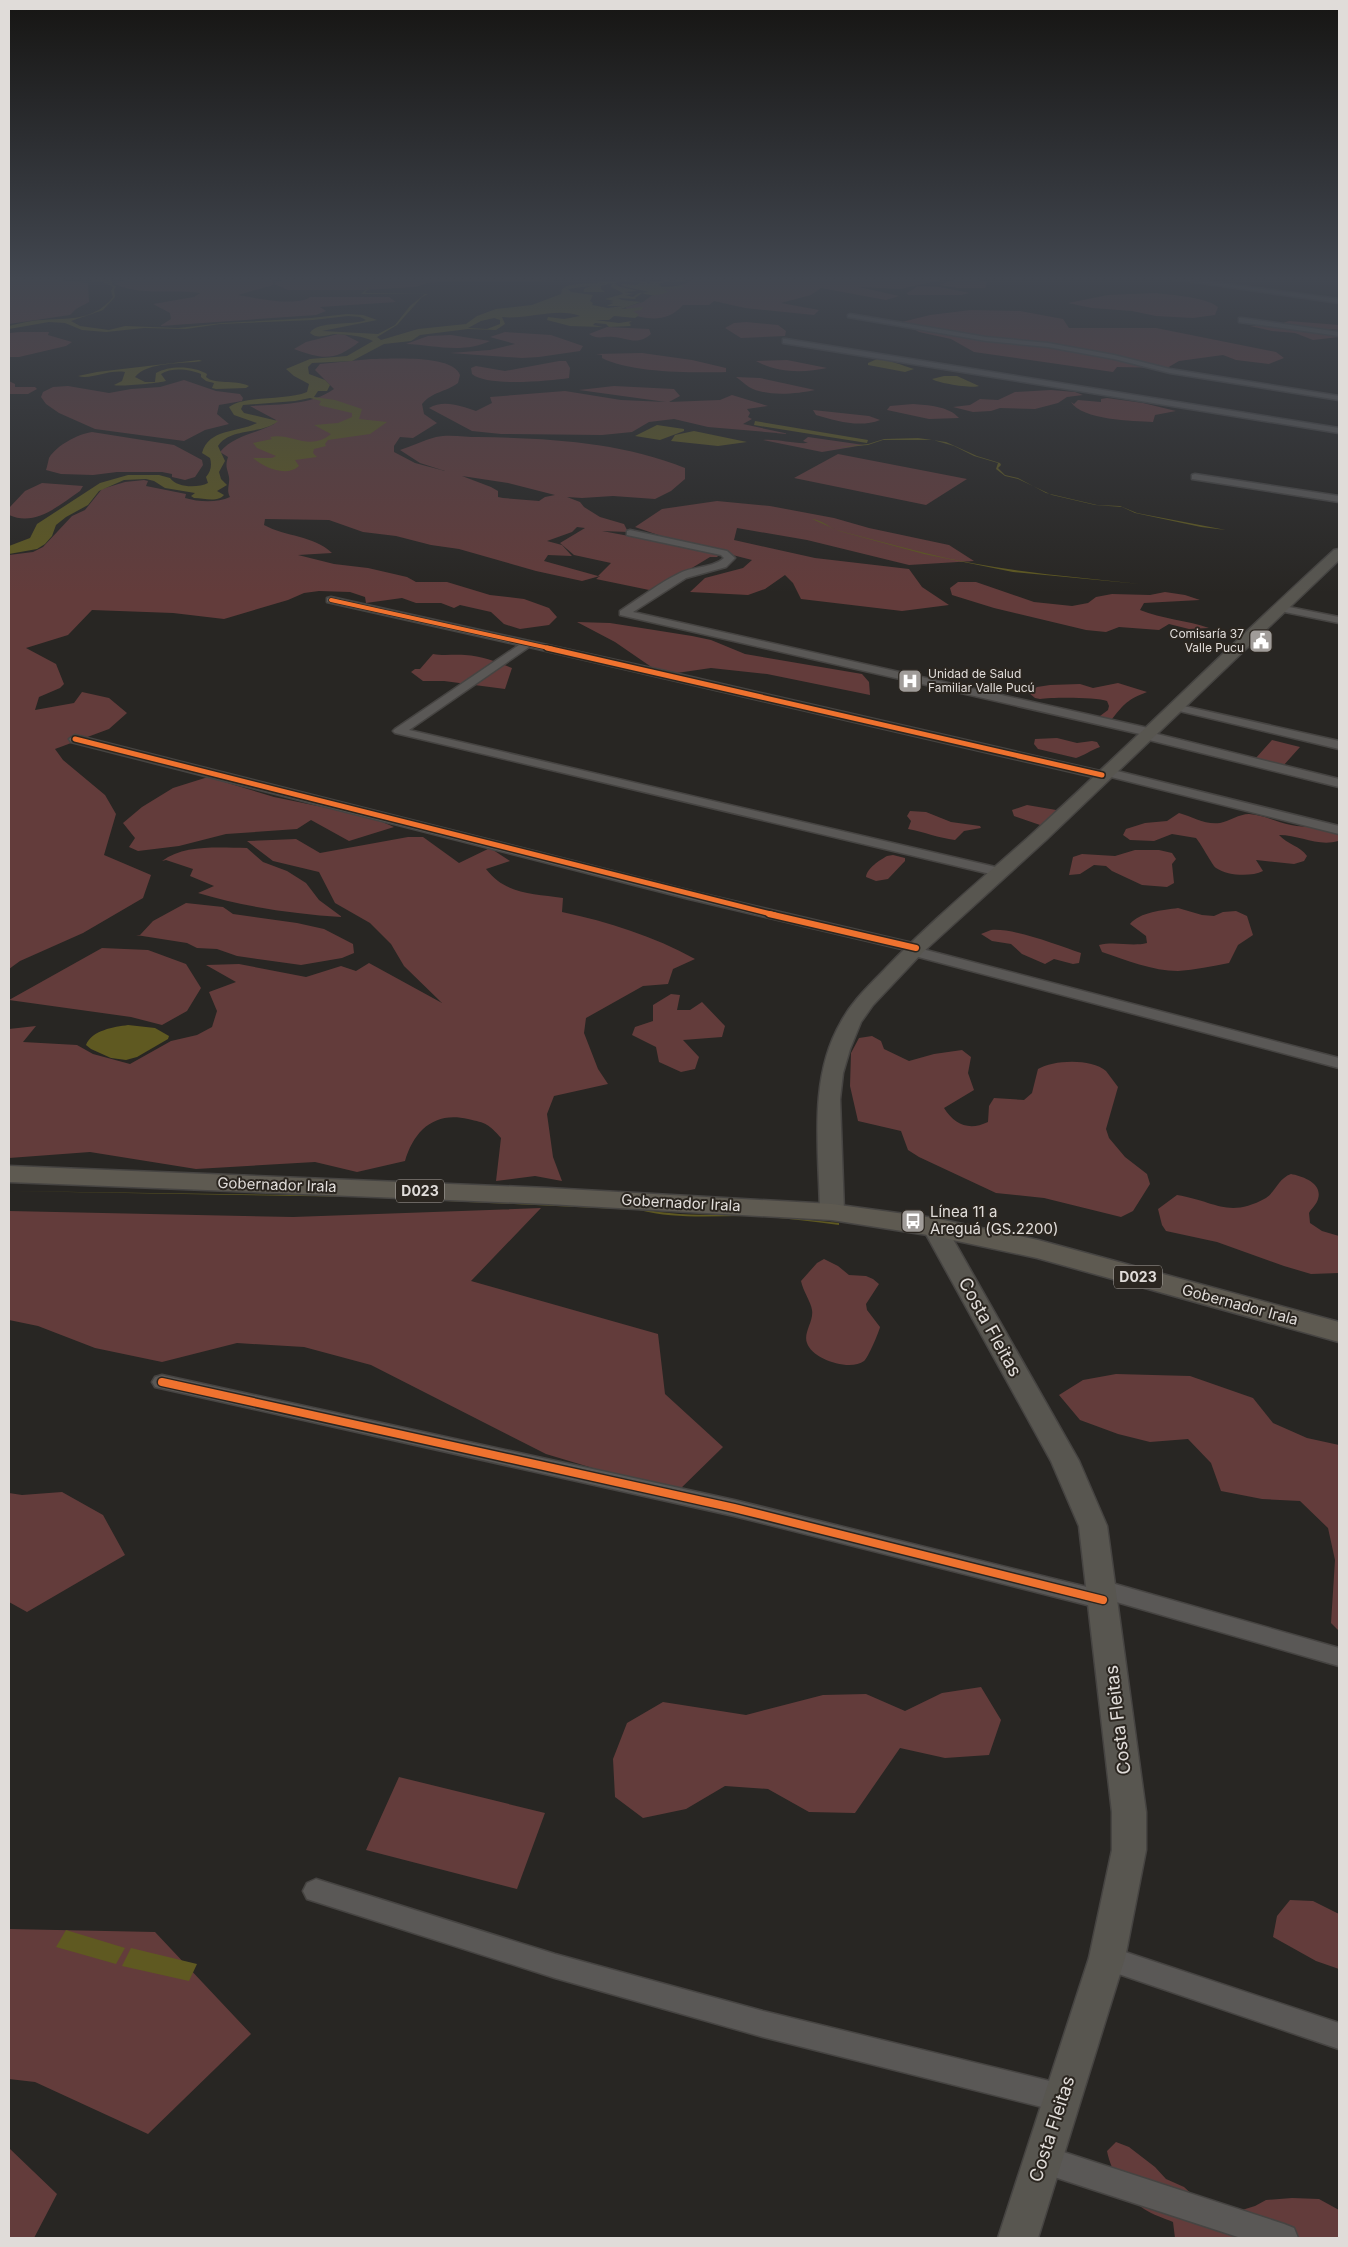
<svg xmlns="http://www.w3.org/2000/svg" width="1348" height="2247" viewBox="0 0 1348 2247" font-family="Inter,sans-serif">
  <rect width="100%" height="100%" fill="#282623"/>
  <path fill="#633c3b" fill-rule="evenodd" d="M9 279H49L88 283 89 302 76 309 70 315 9 324Z
    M129 279H272L273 285 238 295C255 298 297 307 310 297H389L396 302 320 307 326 311 316 315 160 326 171 319 170 313 153 304 194 297 200 293C173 289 140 296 115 284Z
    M284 279H571L522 282 454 281 427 283 416 287 363 290H288L274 284Z
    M693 279H946L900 289 859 287 899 296 886 300 821 288 811 295 781 303 819 310 814 315 745 308 714 301 709 305H683C666 324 647 319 624 313L627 311 626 307 643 302 658 291 687 283Z
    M957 279H972L987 282 985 288H958L939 285Z
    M918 286 940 287 970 293 961 295H908L907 293Z
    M1156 293C1171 295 1206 297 1218 307L1215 315 1193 318 1156 316 1132 311 1092 308 1068 303 1108 295Z
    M971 310 1020 311 1063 319 1069 328H1156L1276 352 1284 358 1269 364 1236 360 1223 355 1179 361 1167 368 1117 367 1113 372 974 352 951 339 919 332 902 322 930 315Z
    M1289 321 1339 325V330L1330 329 1323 332 1339 337 1313 340 1295 333 1272 331 1250 326H1274Z
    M746 322 778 325 786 331 785 336 741 338 725 328 734 323Z
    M607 327 649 329 651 334C637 346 628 338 613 337 603 336 598 340 589 334Z
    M20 332H49L48 335 72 342 66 346 19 357H9V333Z
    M505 332 551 335 583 346 580 351 539 357 522 358 450 353 490 350 515 344 490 337Z
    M338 334 345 335 359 342C334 362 322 359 294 349L306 342Z
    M451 335 490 341C463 354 433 345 406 344L428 336Z
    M642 353 692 360 726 368V372C693 373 631 373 602 358V355L596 354Z
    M371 359C390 359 453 354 460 375L458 383C444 393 433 391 422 404L424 414 437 423 413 438 400 437 394 446V452L415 463 445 471 420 463 400 450C412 446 424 440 436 437 449 434 465 437 478 437 547 438 621 442 685 468V479L671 491 655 499 613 496 582 498 567 497 580 502 584 507 600 517 624 524 628 532 602 531 721 553 717 557H710L654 591 596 579 600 576 582 581 536 571 459 549 431 545 396 536 363 532 329 520 265 519 264 525C286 537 313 535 332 553L298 555 334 564 368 568 407 577 416 582H447L490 595 524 599 549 608 557 617 549 625 520 629 504 624 491 612 460 605 454 608 441 603H416L402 598 366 603 365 597 350 592 319 591 304 593 288 600 224 619 173 613 92 610 68 635 26 648 56 664 64 684 60 688 39 697 35 710 74 703 82 692 109 698 127 713 109 729 55 749 63 760 105 795 116 814 104 855 151 875 143 898 83 933 20 961 9 969V555L33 552 43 547 72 516 85 510 102 489 125 482 144 480 148 481 146 486 186 494 185 498C199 502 217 503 230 497 226 490 230 484 229 477 227 467 225 467 228 457L220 452C234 435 255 434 274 424L276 420 250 406C278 404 310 406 334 389L315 370 320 364ZM462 476 508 483 555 495 545 497 539 501 503 498 498 497V491L491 487ZM577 527 585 528 560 543 574 555 611 563 598 576 544 561 548 555 572 556 562 545 547 541 572 532Z
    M787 360 827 368C804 373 777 373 756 361Z
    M559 361H566L570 368 569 378C549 381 487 387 472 374L471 368 476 366 505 371Z
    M736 377 760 378 815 390C796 394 766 397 749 387 744 384 741 380 736 377Z
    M184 380 216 391 240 394 243 398 242 401 219 405 217 414 229 424 205 430 184 441 95 429 59 413 46 404 41 397 43 392 53 387 68 386 109 393 131 389 160 387Z
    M9 381 15 384V387H35L37 389 28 394H9Z
    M614 386 674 389 680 396 669 402 720 400 732 395 768 406 747 409 750 413 748 417 752 419 743 424 789 434 708 427 674 419 649 422 632 432 602 435 501 434 472 431 429 408C444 399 461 406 476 411L492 403 490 397 565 391 621 400 666 402 579 390Z
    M1051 390 1075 392 1083 395 1067 397 1058 403 1035 409 1000 408 991 411 973 412 953 407 970 405 980 399 998 400 1015 392Z
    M1107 398 1143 403 1176 411 1155 415 1153 422C1133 421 1082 420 1071 402L1074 404 1078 400 1101 402V399Z
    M913 404C927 405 949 406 959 418L929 419 887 410 890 406Z
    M813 410 869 416 880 420C860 428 836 421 816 415Z
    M92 432 174 445 202 460 203 465 195 477 185 480 172 477V474L162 472H117L93 475 61 474 46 470C47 467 48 462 49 458 57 445 78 434 92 432Z
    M808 437 864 445 822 452 763 440C779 439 793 444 808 443L803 441Z
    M838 454 967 479 926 505 794 478Z
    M42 483 83 486 80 491C59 505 36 527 9 515V508L25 491Z
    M717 501 770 506 834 518 869 528 949 545 974 561 909 565 807 540 737 528 734 540 815 558 909 569 922 587 949 605 902 611 801 599 793 583 785 575 765 589 748 595 690 592 705 578 743 568 752 560 670 539 635 527 662 509Z
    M958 582H976L1034 602 1072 606 1088 603 1096 597 1112 594 1150 595 1165 592 1185 595 1200 600 1144 603 1140 610C1162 619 1186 620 1209 628L1189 629 1169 624 1159 630 1119 627 1106 632 1086 630 994 608 952 595 950 588Z
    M577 622 610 623 692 636 711 640 745 654 862 674 869 682 870 695 767 674 711 668 663 675 615 642Z
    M433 654C444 656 454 654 465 655 482 656 497 662 512 668L505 689 444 681H423L411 672 415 669H420Z
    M1118 683 1147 692C1127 700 1125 703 1112 719L1107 720 1100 716 1108 710 1109 706 1107 701C1097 697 1052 697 1040 699L1035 698 1029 693 1037 687 1050 685 1080 684 1093 688Z
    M1057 738 1077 743 1092 741 1097 742 1100 747C1091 750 1083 756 1076 758L1038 749 1034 744 1035 739Z
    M1272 740 1300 747 1283 766 1255 759Z
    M208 777 274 797 371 817 394 827 349 841 311 820 297 829 226 834 179 846 138 851 129 847 135 838 123 823 142 807 173 788Z
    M1027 805 1062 811 1043 826 1014 816 1012 810Z
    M910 811 926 812 951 822 980 826 981 828 964 831 955 840C938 838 925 832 908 829L911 821 907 816Z
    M1179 813C1193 817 1205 825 1220 823 1230 821 1239 814 1249 814 1264 815 1276 822 1291 825 1306 828 1321 826 1337 830L1339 835 1338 841C1318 847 1300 835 1279 835 1287 844 1300 846 1307 856L1304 861 1294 864 1256 860 1263 871C1251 877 1228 876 1216 868 1212 865 1202 845 1196 838L1172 834 1154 841 1130 840 1123 835 1126 829 1145 823 1167 821Z
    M408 837H423L459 863 490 848 510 861 486 869C506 895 533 893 563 898L562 912C609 922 653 936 695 959L673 969 668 984 643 986 586 1018 584 1033 598 1069 608 1084 554 1096 547 1114 553 1157 562 1181 535 1176 496 1181 501 1138C489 1124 486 1123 468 1119 435 1111 414 1130 405 1161L357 1172 315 1162 196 1169 90 1152 9 1158V1029L36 1026 23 1042 77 1045 93 1054 130 1064 171 1041 197 1035 212 1027 217 1011 209 992 236 982 206 965 239 964 306 977 341 966 356 971 369 963 442 1003 404 966 391 944 370 923 335 903 319 872 273 861 247 841 296 839 320 853Z
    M247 848 263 862 287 871 306 883 319 900 342 917C293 914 245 907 198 893L214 886 190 876 193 869 166 860 162 861C185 844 220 848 247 848Z
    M1135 850H1159L1172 853 1176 859 1172 864 1174 883 1167 887 1142 885 1112 871 1106 866 1094 865 1080 874 1069 875 1073 857 1082 854 1115 856Z
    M893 855 905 858V861L888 879 876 881 866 877C867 868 880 860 887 856Z
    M186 903 223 907 233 914 297 923 324 929 353 944 354 953 342 958 301 965 237 956 217 949 197 948 187 943 136 935H140L153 921Z
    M1178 908 1202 915 1214 916 1223 912 1236 911 1247 916 1253 935 1238 945 1229 963C1212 966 1195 970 1178 971 1153 971 1125 960 1102 952L1099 945C1116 941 1131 947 1147 943L1146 936 1130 924C1140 912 1163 910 1178 908Z
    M991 930C1015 928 1057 945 1081 953L1079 963 1073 964 1054 959 1045 964 1022 954 1011 944 992 941 981 934Z
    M102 948 148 950 186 964 201 988 187 1011 162 1025 131 1017 9 1000Z
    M671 994 680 995 677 1010H690L702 1002 725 1026 722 1037 683 1040 699 1057 695 1069 681 1072 659 1062 656 1047 632 1035 635 1027 653 1021V1005Z
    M872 1036 881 1041 884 1049 909 1061 934 1054 962 1050 971 1057 968 1073 974 1090 944 1108C955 1125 969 1131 988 1122L989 1106 994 1098 1024 1100 1032 1093 1038 1069C1053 1060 1091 1058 1106 1071 1110 1076 1114 1082 1118 1087L1106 1129 1109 1138 1125 1157 1147 1174 1150 1184 1133 1211 1121 1217 1044 1198 996 1193 919 1157 908 1150 901 1131 858 1121 850 1086 851 1053 859 1038Z
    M1291 1174C1302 1176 1323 1183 1318 1199 1317 1204 1311 1209 1309 1213L1310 1223 1322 1231 1339 1236V1273L1311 1274 1284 1266 1217 1242 1166 1231 1162 1225 1158 1209 1177 1195C1215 1201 1228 1219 1266 1198 1276 1191 1279 1178 1291 1174Z
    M541 1208 471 1281 658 1334 665 1394 723 1447 676 1493 546 1454 371 1365 304 1347 237 1343 162 1362 95 1348 38 1326 9 1320V1211L293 1217Z
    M824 1259 838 1266 849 1275 866 1276 873 1279 879 1284 866 1304 867 1310 880 1327C879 1332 868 1358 864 1361 850 1372 812 1359 807 1343 803 1333 814 1321 812 1310 811 1302 803 1291 801 1281L817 1263Z
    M1116 1374 1190 1376 1253 1398 1273 1423 1307 1438 1339 1445V1631L1331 1623 1335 1560 1328 1528 1300 1501 1262 1499 1221 1491 1211 1463 1188 1439 1150 1442 1118 1434 1080 1420 1059 1395 1083 1380Z
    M62 1492 103 1515 125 1555 27 1612 9 1602V1493L22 1495Z
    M981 1687 1001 1720 989 1755 945 1758 900 1748 855 1813 809 1812 768 1789 725 1786 686 1809 643 1818 615 1797 613 1759 627 1723 663 1702 746 1715 823 1695 866 1694 905 1711 942 1693Z
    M399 1777 545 1813 517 1889 366 1850Z
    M1290 1900 1313 1901 1339 1914V1969L1316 1961 1273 1937 1277 1916Z
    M9 1929 155 1932 251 2034 148 2134 35 2082 9 2079Z
    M1116 2142 1129 2147 1155 2167 1166 2179 1184 2187 1195 2197 1233 2217 1242 2210 1255 2206 1266 2200 1292 2198 1319 2199 1339 2210V2238H1175L1173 2222C1164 2218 1153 2215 1144 2209 1126 2197 1111 2172 1107 2151Z
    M9 2148 57 2194 34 2238H9Z"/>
  <path fill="#5f5921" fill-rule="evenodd" d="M76 279H109L112 281V285L116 286 114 290 115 297 103 310 71 321 80 326 109 330 125 326 178 328 223 323 311 318 347 314 363 315 377 320 322 331 378 334 395 325 410 306 425 294H361L367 289 365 287 370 288 365 292 366 293 428 294 422 297 397 325 377 337 381 340 418 329 466 324 477 316 496 309 532 305 561 294 562 289 569 285 638 279 614 283 618 286 638 291 624 292 634 294 625 295 633 297 639 293 649 292 622 286 621 284 638 285 640 282 649 280 647 283 667 280 655 279H697L684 280 685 282H679L674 279 658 284 662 287 684 286 681 288 663 289 668 292C657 296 651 296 642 293L635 298 636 299 618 298 622 300 641 302 621 309 643 307 641 310 633 311 639 315 635 318 614 316 609 320H595L619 323 632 321 629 323 631 325 630 326 609 327 606 324 595 323 593 325 603 327 570 326 547 320 548 317 564 319 580 316C558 307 526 320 502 317L505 324 496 330 468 329 420 335 411 341 384 344 352 361 312 363 308 367 309 374 325 380 330 385 327 391H318L314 397 335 400 362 409 359 419 387 422 370 434 328 440 325 444 326 446 314 449 313 453 317 457 295 460 299 466C286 478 263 467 253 458H272L276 456 257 448 253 443 272 439 270 437C291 432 309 452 331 434L314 425 338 423 352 417V413L322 406 319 405 321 401 310 398 295 401 243 405 241 409 244 413 278 421C262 435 230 427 218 446L225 461 219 472 221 479 227 485 217 491 224 495C217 503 204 498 194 498L191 496 195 493 165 488 154 481 146 479 124 480 99 491 88 505 66 517 56 525 52 536 45 544 37 549 9 554V546L30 538 37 524 100 483 128 475H159L170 478C177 488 198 488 208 483L206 477C211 471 212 465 210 458L202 453C209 428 238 433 257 423L234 415 229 407C245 395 285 401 307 392L309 384 294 376 286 369 310 359 347 356 373 341C363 336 349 335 337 334 328 334 318 340 310 333 317 320 353 326 366 320L360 317 348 316 313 320 220 324 186 329 144 328 106 332 82 330 65 323 49 322 9 329V326C17 324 24 322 32 321 62 317 92 324 113 297L111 291 113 287C101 279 89 280 76 279ZM612 283 611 287 621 292 623 294 605 299 614 301 609 302 613 303 607 306H622L608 308 592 305 593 303 590 301 593 295 571 292 568 289 590 286 584 289V292H605L601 289V286ZM494 318 500 320V324L487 329 468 328 481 321Z
    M877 359C890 360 901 365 914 369L905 372 868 365V363Z
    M199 360 202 361C184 364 148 361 135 377L145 382H155L156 373C170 365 194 366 207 374L206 377C215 385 234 379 249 386L246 388 216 389 212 388 214 383 206 381 201 377V374C190 369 171 367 161 374L166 381C159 383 118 387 114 385L122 381 125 372C109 369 91 380 78 376L97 372Z
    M944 376H957L979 386C974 389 937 383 932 379Z
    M755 421 862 439 868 440 867 443 760 426 754 425Z
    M657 425 684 429V431L660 440 635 436Z
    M694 431 747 442 718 446 671 441 675 435Z
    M918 438 946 442 977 456 1000 463 1001 465 998 468 1005 475 1018 478 1046 493 1097 505 1120 506 1137 513 1226 530 1201 527 1135 513 1122 507 1095 505 1052 495 1018 479 1005 476 996 469 998 463 974 456 954 446 933 440H883L868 445 843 447 797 445 840 447 868 444 884 439Z
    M812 519C823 520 829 528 840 531 868 538 896 546 925 553 996 571 1068 576 1140 584L1013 572 924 554 839 531Z
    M128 1025 155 1028 169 1036 168 1039 137 1057 126 1060 111 1058 91 1049 86 1045C92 1030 114 1027 128 1025Z
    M9 1191 361 1196 639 1208C675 1217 710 1214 747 1215 777 1216 808 1220 839 1223V1225C809 1221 778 1217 747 1216 710 1216 674 1219 639 1210L361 1197Z
    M66 1930 125 1948 116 1964 56 1947Z
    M131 1948 197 1964 189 1981 122 1966Z"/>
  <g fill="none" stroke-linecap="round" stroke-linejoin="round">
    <g stroke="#464442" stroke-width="3">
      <path id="street" d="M1173 279H1188L1339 299V303Z
        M850 314 986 337 1048 343 1114 355 1170 369 1339 396V400L1170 373 1114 359 1048 347 986 341 848 317V315Z
        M1242 318 1339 332V336L1239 322V318Z
        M786 339 1339 428V433L783 343V339Z
        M1195 474 1339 496V502L1192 479V475Z
        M630 530 727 551 735 558 726 567 686 578 633 612 1148 728 1152 730 1153 733 1339 779V787L1141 738 1140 734 620 615V611C640 598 659 583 680 573 694 566 713 568 724 558L721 555 627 535V531Z
        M331 597 674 673 1100 771 1105 768 1339 826V834L1107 776 1102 779 529 647 409 730 1004 869 1006 872 1004 875 999 876 395 733 393 731 395 729 519 645 327 602V598Z
        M1279 605 1339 617V623L1275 610V606Z
        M1175 704 1339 741V749L1171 709 1169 707Z
        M75 735 695 892 921 945 922 949 1339 1058V1068L907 954 906 950 689 899 71 742 69 739Z
        M162 1375 734 1500 1091 1588 1093 1583 1101 1580 1339 1648V1666L1113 1601 1111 1606 1103 1609 734 1516 155 1387 152 1382 155 1377Z
        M316 1879 555 1954 763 2011 1062 2084 1072 2088 1076 2098 1072 2108 1062 2112 763 2037 555 1978 307 1899 303 1891 307 1883Z
        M1107 1946 1339 2023V2049L1098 1967 1094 1958 1098 1949Z
        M1042 2145 1284 2224 1294 2228 1298 2238H1241L1042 2173 1032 2169 1028 2159 1032 2149Z"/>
    </g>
    <g stroke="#464442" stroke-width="3">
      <path id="secondary" d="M1339 549V560L1046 840 923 952 873 1005 861 1022 850 1049 843 1073 840 1099 844 1212 840 1217 832 1220 824 1217 820 1212C819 1149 808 1079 841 1022 852 1001 870 985 886 968 932 920 983 878 1032 834 1134 741 1232 643 1334 550Z
        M934 1219 943 1221 946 1227 1079 1461 1107 1526 1146 1812V1850L1125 1958 1038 2238H998L1089 1958 1112 1850V1812L1079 1526 1051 1461 922 1227 925 1221Z"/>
    </g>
    <g stroke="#464442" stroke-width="3">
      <path id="primary" d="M9 1166 548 1188 832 1204 934 1218 1038 1240 1339 1322V1342L1037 1258 934 1236 832 1220 548 1204 9 1182Z"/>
    </g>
    <use href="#street" fill="#5a5856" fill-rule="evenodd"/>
    <use href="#secondary" fill="#585650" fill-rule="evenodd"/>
    <use href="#primary" fill="#5e5a51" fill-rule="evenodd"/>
    <g stroke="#2b2620" stroke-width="5.5">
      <path id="cycleway-far3" d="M331 600 553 649"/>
    </g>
    <g stroke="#2b2620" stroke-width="8">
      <path id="cycleway-far2" d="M547 648 1102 775
        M75 739 775 915"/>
    </g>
    <g stroke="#2b2620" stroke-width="9">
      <path id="cycleway-far1" d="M769 914 916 948"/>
    </g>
    <g stroke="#2b2620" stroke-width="11">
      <path id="cycleway" d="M162 1382 734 1508 1103 1600"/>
    </g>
    <use href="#cycleway-far3" stroke="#ef722f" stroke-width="4"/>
    <use href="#cycleway-far2" stroke="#ef722f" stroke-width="5"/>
    <use href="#cycleway-far1" stroke="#ef722f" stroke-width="6"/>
    <use href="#cycleway" stroke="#ef722f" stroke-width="8"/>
  </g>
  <linearGradient id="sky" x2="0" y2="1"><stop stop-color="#161513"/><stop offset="0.47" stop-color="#424750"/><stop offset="1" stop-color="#424750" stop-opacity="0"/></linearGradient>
  <rect width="1348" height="593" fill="url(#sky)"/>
  <defs>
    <g id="civic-square" transform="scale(1.25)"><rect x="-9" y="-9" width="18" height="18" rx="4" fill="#a09c99" stroke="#2b2620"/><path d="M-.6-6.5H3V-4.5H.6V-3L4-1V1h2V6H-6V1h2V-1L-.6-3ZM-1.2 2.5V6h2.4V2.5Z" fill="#fff"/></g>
    <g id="hospital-square" transform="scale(1.25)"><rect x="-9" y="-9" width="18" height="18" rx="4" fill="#a09c99" stroke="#2b2620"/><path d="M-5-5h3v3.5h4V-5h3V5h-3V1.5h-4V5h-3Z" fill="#fff"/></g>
    <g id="bus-square" transform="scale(1.25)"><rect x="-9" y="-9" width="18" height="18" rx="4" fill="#a09c99" stroke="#2b2620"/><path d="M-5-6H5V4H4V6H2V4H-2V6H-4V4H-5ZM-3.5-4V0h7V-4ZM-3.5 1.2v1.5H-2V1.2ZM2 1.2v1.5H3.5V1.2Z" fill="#fff"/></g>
  </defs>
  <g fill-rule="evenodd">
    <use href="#civic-square" x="1261" y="641"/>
    <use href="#hospital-square" x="910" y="681"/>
    <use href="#bus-square" x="913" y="1221"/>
  </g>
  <g text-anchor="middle" stroke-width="4" stroke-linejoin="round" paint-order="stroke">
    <g font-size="12" fill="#e0dcd9" stroke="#2b2620" text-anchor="end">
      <text x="1244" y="638">Comisaría 37<tspan x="1244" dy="14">Valle Pucu</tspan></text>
      <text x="928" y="678" text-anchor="start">Unidad de Salud<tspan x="928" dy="14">Familiar Valle Pucú</tspan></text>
    </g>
    <g fill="#2b2620" stroke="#aaa5a2" stroke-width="1">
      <rect x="396" y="1179.5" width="48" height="23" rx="4"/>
      <rect x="1114" y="1265.5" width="48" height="23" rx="4"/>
    </g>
    <g font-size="14" font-weight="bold" fill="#e0dcd9">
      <text x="420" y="1196">D023</text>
      <text x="1138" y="1282">D023</text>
    </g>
    <g font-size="15" fill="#e0dcd9" stroke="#2b2620">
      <text transform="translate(277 1185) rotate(2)" y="5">Gobernador Irala</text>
      <text transform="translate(681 1203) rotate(3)" y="5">Gobernador Irala</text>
      <text transform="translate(1240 1305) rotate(15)" y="5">Gobernador Irala</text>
    </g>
    <g font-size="15" fill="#e0dcd9" stroke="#2b2620" text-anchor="start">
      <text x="930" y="1217">Línea 11 a<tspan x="930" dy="17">Areguá (GS.2200)</tspan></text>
    </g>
    <g font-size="18" fill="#e0dcd9" stroke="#2b2620">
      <text transform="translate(990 1327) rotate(61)" y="6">Costa Fleitas</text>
      <text transform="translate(1118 1720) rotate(-97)" y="6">Costa Fleitas</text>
      <text transform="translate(1052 2129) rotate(-72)" y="6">Costa Fleitas</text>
    </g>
  </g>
  <rect width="1348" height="2247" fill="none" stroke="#e0dcd9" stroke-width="20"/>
</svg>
